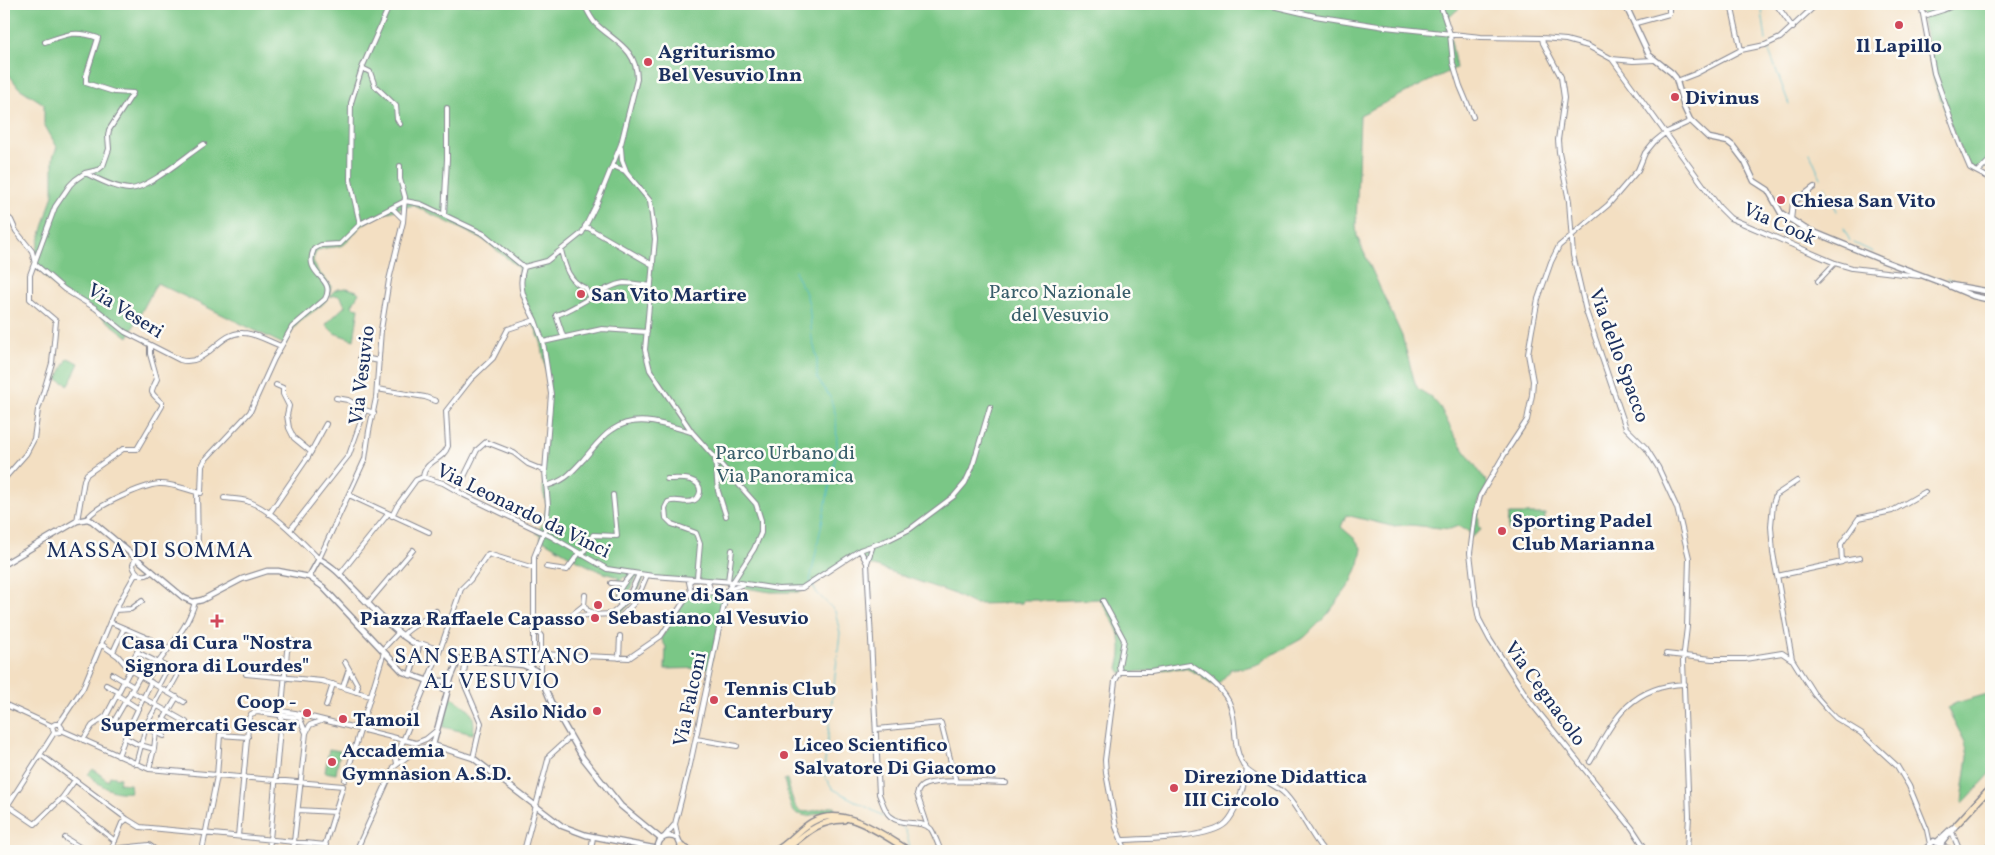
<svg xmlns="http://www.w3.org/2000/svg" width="1995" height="855" viewBox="0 0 1995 855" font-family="Vollkorn,serif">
  <rect width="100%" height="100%" fill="#fdfcf7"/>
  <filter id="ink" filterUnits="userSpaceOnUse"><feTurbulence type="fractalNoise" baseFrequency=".02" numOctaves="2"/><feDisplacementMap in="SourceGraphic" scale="10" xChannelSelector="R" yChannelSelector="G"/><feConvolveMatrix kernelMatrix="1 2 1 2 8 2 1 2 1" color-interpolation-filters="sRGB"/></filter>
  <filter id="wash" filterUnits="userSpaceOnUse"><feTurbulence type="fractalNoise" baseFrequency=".0096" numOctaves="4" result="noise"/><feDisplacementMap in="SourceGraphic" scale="20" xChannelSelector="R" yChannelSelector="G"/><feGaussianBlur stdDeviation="1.12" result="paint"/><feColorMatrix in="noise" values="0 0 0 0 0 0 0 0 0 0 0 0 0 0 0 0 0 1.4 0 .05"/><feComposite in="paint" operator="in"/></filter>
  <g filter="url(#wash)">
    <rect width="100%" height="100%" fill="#f3dfc2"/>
    <path fill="#7ac786" stroke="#4a7b72" d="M4 4H1464L1447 19 1456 68 1360 115 1356 225 1357 236 1361 246 1402 336 1415 383 1418 389 1431 397 1440 407 1454 435 1488 484 1478 503 1479 527 1481 530 1472 537 1468 531 1458 526 1450 529 1411 525 1391 526 1346 515 1341 527 1355 539 1362 549 1359 564 1351 583 1327 615 1305 637 1263 660 1261 663 1244 668 1230 669V671L1219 683 1211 684 1203 679V676L1185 668 1121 673 1118 668C1127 638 1115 625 1100 599L1038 601 1037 600H1023L1022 603 974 604 952 593 871 565 858 555 851 557 799 592H771L726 585 644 578 633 601 618 616 619 618 612 620V616L618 611 619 612 628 603 640 579 642 578H635L630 591 628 590 624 595 627 596 621 602 623 597 619 596 622 587 624 589 632 580 631 577H624L620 581H613H618V577C591 571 567 553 541 539V535L536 533 543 524 547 505 543 492V473L545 460 549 384 541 342 522 297 519 281 518 267 484 240 413 205C396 210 376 214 362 225 356 230 352 238 346 243 334 252 315 241 313 262L318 271 331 286C329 309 308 310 295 327 291 332 288 339 285 345L157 283 128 337 90 308 61 293 42 273 34 258 53 194V157L57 147 44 124V104L19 88 4 68Z
      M1920 4H1991V162L1979 173 1966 164 1935 84Z
      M347 288 357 291 359 293 352 305 353 307 359 308 354 340 334 333 326 325 327 323 345 306 341 297 336 295 330 297C334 288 338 289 347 288Z
      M68 358 79 363 69 385 57 379Z
      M1510 514H1545L1544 530H1509Z
      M691 592 724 594 710 668 665 669 666 647 661 638Z
      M1991 693V773L1963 803 1962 801 1968 756 1965 742 1947 708 1956 703Z
      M450 696C467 708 477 711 473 734L443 727Z
      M329 749 340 751 336 774 325 772Z
      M93 769 108 781 110 776 120 778 119 783 130 784 131 792C113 794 101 787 88 774Z
      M787 779C797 818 796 815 834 806L835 810 807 816 795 813 791 807 784 780Z"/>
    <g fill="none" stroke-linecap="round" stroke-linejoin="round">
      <path stroke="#4ebac8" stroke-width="1" d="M1761 4 1766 40
        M1768 48 1789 104
        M1810 153 1821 178
        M1825 186 1837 211
        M1844 228 1850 241
        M1854 243 1873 252
        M795 270 796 276 805 291 809 304 812 339 817 358V378L830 397 836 416 837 449 810 581 817 593 835 611 840 633 824 770 825 777 833 789 900 825 906 831 911 851
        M1947 279 1978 288
        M1984 289H1991"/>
    </g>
  </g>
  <g filter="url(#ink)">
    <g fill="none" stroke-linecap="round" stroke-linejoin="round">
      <g stroke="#878790" stroke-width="6">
        <path id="minor" d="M1263 4 1315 16 1385 27 1481 37 1542 38 1566 40 1588 46 1612 59 1633 61 1654 60
          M1440 4 1450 34 1453 63 1460 86 1473 117
          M1731 4 1741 50
          M1776 4 1793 28
          M1921 4 1934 73 1959 142 1970 168 1991 179
          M1924 16 1943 10 1957 4
          M1636 23 1669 14V4
          M1542 38 1543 43 1561 77 1564 98 1558 140 1559 152 1569 201 1573 255 1586 311 1626 428 1646 448 1658 467 1677 508 1689 558 1687 627 1683 661 1689 816 1687 851
          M1612 59 1719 207 1730 218 1835 263 1852 268 1919 276
          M362 68 370 72 375 86 396 106 397 119 400 124
          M1677 81 1695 74 1741 50 1765 45 1780 38 1817 4
          M621 148 622 160 627 173
          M613 166 625 171 650 201 655 239 645 350 650 370 692 432 756 504 761 520V533L754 549 727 591 690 765 675 824 665 836
          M1978 172 1991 159
          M85 173C98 179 114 188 129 189 147 190 187 155 204 144
          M405 201 421 204 484 234 524 267 547 261 582 233 598 201 621 144 637 79C637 49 615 42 596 24 591 19 587 10 584 4
          M392 208 403 219
          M4 214 11 220 16 231 32 251 35 264 64 289 95 308 125 332 180 360C206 368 219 331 243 333 255 333 270 342 281 346
          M444 215 447 159V108
          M1791 220 1793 203 1814 187
          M360 224 350 180 351 103 362 68 390 4
          M585 226 653 265
          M561 250C565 266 568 281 585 288L590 298
          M524 267C517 288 525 301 535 320
          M1818 281 1835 263
          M563 336 556 315C577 309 605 285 624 283 632 283 643 285 651 286
          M360 357 379 361
          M276 385 283 388V394L289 406 287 415 289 428 294 438 311 452
          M377 389 425 397 436 401
          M336 398 348 400 365 410
          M715 458 718 491 726 516
          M423 477C425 460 443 461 448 446L446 411 471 379 493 358 508 329 535 320 543 342
          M4 479 26 454 34 439 38 410 52 363 56 321 30 299V275L55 207 70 185 75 180 85 173 98 170 103 166 109 149 108 136 109 130 133 93 114 92 86 83V76L98 38C76 30 67 34 45 42
          M667 479C678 479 701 476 700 492 699 497 697 500 692 501 684 504 677 498 668 502L665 508 666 518 672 524 696 533 700 544 697 578
          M1797 481 1776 495 1773 504 1771 526 1773 553 1792 659 1814 694 1828 710 1836 718 1861 733 1897 766 1909 786 1927 830 1930 844
          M546 486C565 481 570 474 583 460 592 450 601 437 612 430 636 413 666 425 691 432
          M457 491 477 450 486 442 514 453 528 464 545 471
          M197 492 198 551
          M349 495 429 532
          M224 498C232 499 240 499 247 501 273 510 300 540 319 559L365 459 369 431 376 398 381 330 389 280 403 222 405 197 400 179V166
          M269 514 308 457 326 424
          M392 516 397 506 416 480 423 477 443 483 464 495 552 537 607 569 653 576 734 582 778 589 802 588 860 550 888 540 910 529 954 496 965 483 972 468 990 407
          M87 519C94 506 144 485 159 484 171 483 188 490 201 493L202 466 205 460 250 412 274 359 292 327 325 299C337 277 302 276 314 249L321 245 340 244 360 224 405 201
          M77 521 84 480 87 474 123 449H137L162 406V403C149 391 150 394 157 379L150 354V345
          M290 530 349 455 365 410 374 413
          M873 545 867 563 879 794C882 801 885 812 890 816 902 827 921 819 931 829 935 835 938 845 941 851
          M860 550 867 563
          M582 555 593 535 617 536 613 495
          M136 557 133 565C135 575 145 579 152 571
          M1843 561 1860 558
          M546 567 567 570 579 553
          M340 574 388 514
          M1777 576 1842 562 1841 544 1859 518 1892 511 1925 492
          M728 581 732 550
          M611 583 623 584
          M691 591 721 593 744 584
          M705 592 710 588 707 580
          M585 595 584 605 570 616 612 614 627 600 639 574
          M1103 601 1124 640 1119 666 1120 672
          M368 603 413 550
          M584 605 587 610 595 614
          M621 606C613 593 624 583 632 573
          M115 610 131 609 142 601
          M110 622 152 640
          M615 623 636 601 647 575
          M534 633H539L541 636V678
          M402 636C411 626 425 620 436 611
          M101 644 118 656 130 670 184 702
          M417 645 423 644 440 650
          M382 650 398 633
          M113 652 124 628
          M137 652 144 636
          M540 654 629 658 661 636 691 591 689 582 693 579
          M1666 654 1712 659H1745L1782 653 1791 659
          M466 658 463 681 481 723 473 758
          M619 658 620 636
          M534 660V557L546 527 548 505 545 471 551 394 543 342 602 329 647 332
          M345 662 358 686 356 692
          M530 667 540 654
          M128 668 137 652 177 672V676L168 692
          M112 674 134 687
          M246 674 322 681 370 696
          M147 680C162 653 187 632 195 602
          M106 685 119 692
          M158 686 168 667
          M343 687 349 669
          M131 691 186 722
          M117 695 139 709
          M4 704 52 726
          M154 704 162 689
          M326 706 333 684
          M257 712 260 708 295 713 416 743 426 739 437 730
          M299 717 306 733
          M102 719 108 724 113 723 140 676
          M163 719 176 728
          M132 722 164 736
          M59 724H55L52 726 54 733 60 732 62 728 59 724 83 688 115 610 136 573
          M877 729 941 723 956 782
          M61 730 149 769 343 786 323 851
          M126 738 137 744 154 749
          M696 739 737 746
          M83 740 92 726 106 716 130 670
          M41 755 127 819 140 827 326 845
          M118 756 128 730 151 682
          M1590 762C1614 719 1630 686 1685 684
          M136 764 147 723 157 706
          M397 764 396 758 440 650 461 589 470 580 488 554 534 568
          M149 769 154 749 156 732 177 697
          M345 780 384 652
          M62 798 115 841
          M7 805 35 824 62 798 75 780
          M298 810 335 812
          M4 811 54 733
          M675 824 678 839
          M928 827 917 794C918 790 920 787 924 785 941 778 986 783 1006 783
          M1952 832 1959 849
          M238 836 249 718 251 714 257 712 300 718
          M65 838 86 851
          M1121 840C1145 839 1210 839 1226 823 1237 812 1244 784 1247 769
          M112 849 149 845 157 851
          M111 850 122 823 127 819
          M202 851 217 776 220 735 248 737
          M269 851 287 651 292 641
          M293 851 306 733 310 725 321 721
          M356 851 394 767 416 750 433 744
          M524 851 549 756 570 737
          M591 851 593 837
          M1126 851 1116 827 1106 773 1105 760 1115 681 1120 672H1150L1190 665C1205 675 1220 685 1229 702 1239 723 1230 749 1246 768 1257 779 1274 783 1285 794 1301 811 1309 833 1324 851
          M1647 851 1632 828 1531 703 1490 640 1479 619 1476 604 1470 553 1475 515 1480 496 1504 455 1527 420 1532 395 1533 381 1528 354 1532 330 1538 299 1551 262 1559 246 1608 205 1638 170 1645 153 1654 142 1665 133 1691 121"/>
      </g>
      <g stroke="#878790" stroke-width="7">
        <path id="tertiary" d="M1625 4 1649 55 1672 73 1676 78 1684 107 1690 120 1709 138 1728 142 1733 146 1745 162 1754 181 1768 190 1781 213 1804 228 1884 261 1945 284 1973 296 1991 300
          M1951 285 1991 292
          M4 564 77 521 87 519 92 521 184 598 193 602 202 600 242 579 267 571H278L309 577 323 587 403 672 437 684 447 691
          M309 577 319 559C332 565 342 576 352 587 372 607 392 631 417 645L418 649 410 675
          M434 681H450
          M1937 842 1952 828
          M1940 845 1957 824
          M1940 846 1953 850
          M658 849 586 835 562 826 473 758 433 745 451 678 459 659 523 665 535 670 541 678 551 702 583 758 621 806 661 839
          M658 850C657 837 668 833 678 839L681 846 680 851
          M1923 851 1929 846
          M1932 851 1929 846 1934 841 1940 845 1938 851
          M1937 851 1991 847"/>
      </g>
      <g stroke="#878790" stroke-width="8">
        <path id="secondary" d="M1957 824 1991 787
          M681 846 691 851
          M775 851C789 844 798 830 812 822 843 804 881 834 908 850
          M784 851C805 835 815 821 844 820"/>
      </g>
      <use href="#minor" stroke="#fff" stroke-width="4"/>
      <use href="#tertiary" stroke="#fff" stroke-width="4.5"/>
      <use href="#secondary" stroke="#fbe6c4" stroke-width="5"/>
    </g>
  </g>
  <g fill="#d1495b" stroke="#fdfcf7" stroke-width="2">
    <circle cx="1899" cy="25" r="5"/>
    <circle cx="648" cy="62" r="5"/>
    <circle cx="1675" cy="97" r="5"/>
    <circle cx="1781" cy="200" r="5"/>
    <circle cx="581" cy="294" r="5"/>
    <circle cx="1502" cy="531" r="5"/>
    <circle cx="598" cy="605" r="5"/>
    <circle cx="595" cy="618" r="5"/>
    <path d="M214.5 613.5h5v5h5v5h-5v5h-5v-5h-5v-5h5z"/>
    <circle cx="714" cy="700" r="5"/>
    <circle cx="597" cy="711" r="5"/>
    <circle cx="307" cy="713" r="5"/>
    <circle cx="343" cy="719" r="5"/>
    <circle cx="784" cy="755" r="5"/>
    <circle cx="332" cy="762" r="5"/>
    <circle cx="1174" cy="788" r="5"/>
  </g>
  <g text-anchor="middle" stroke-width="5" stroke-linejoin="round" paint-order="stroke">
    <g font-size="20" font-weight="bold" fill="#1b2f5e" stroke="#fdfcf7" text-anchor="start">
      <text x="1899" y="52" text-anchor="middle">Il Lapillo</text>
      <text x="658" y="58">Agriturismo<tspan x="658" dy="23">Bel Vesuvio Inn</tspan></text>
      <text x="1685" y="104">Divinus</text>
      <text x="1791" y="207">Chiesa San Vito</text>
      <text x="591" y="301">San Vito Martire</text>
      <text x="1512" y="527">Sporting Padel<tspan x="1512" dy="23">Club Marianna</tspan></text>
      <text x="608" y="601">Comune di San<tspan x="608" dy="23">Sebastiano al Vesuvio</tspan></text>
      <text x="585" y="625" text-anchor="end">Piazza Raffaele Capasso</text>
      <text x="217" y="649" text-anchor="middle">Casa di Cura "Nostra<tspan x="217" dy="23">Signora di Lourdes"</tspan></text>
      <text x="724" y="695">Tennis Club<tspan x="724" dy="23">Canterbury</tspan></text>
      <text x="297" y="708" text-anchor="end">Coop -<tspan x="297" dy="23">Supermercati Gescar</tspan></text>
      <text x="587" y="718" text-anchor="end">Asilo Nido</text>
      <text x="353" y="726">Tamoil</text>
      <text x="794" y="751">Liceo Scientifico<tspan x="794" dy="23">Salvatore Di Giacomo</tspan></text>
      <text x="342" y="757">Accademia<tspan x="342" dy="23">Gymnàsion A.S.D.</tspan></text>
      <text x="1184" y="783">Direzione Didattica<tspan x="1184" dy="23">III Circolo</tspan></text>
    </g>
    <g font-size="20" fill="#1b2f5e" stroke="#fdfcf7">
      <text transform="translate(1780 223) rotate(24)" y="7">Via Cook</text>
      <text transform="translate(126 310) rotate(32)" y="7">Via Veseri</text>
      <text transform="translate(1620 355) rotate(70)" y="7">Via dello Spacco</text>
      <text transform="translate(361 375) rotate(-83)" y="7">Via Vesuvio</text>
      <text transform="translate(524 510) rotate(26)" y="7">Via Leonardo da Vinci</text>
      <text transform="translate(1546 693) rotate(54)" y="7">Via Cegnacolo</text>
      <text transform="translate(689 699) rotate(-78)" y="7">Via Falconi</text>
    </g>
    <g font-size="20" fill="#385d6a" stroke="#fdfcf7">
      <text x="1060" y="298">Parco Nazionale<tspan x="1060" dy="23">del Vesuvio</tspan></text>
      <text x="785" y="459">Parco Urbano di<tspan x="785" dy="23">Via Panoramica</tspan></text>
    </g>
    <g font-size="22" letter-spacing="1" fill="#1b2f5e" stroke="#fdfcf7">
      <text x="150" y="557">MASSA DI SOMMA</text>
      <text x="492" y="663">SAN SEBASTIANO<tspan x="492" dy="25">AL VESUVIO</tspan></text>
    </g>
  </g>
  <rect width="1995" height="855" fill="none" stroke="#fdfcf7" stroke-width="20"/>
</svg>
